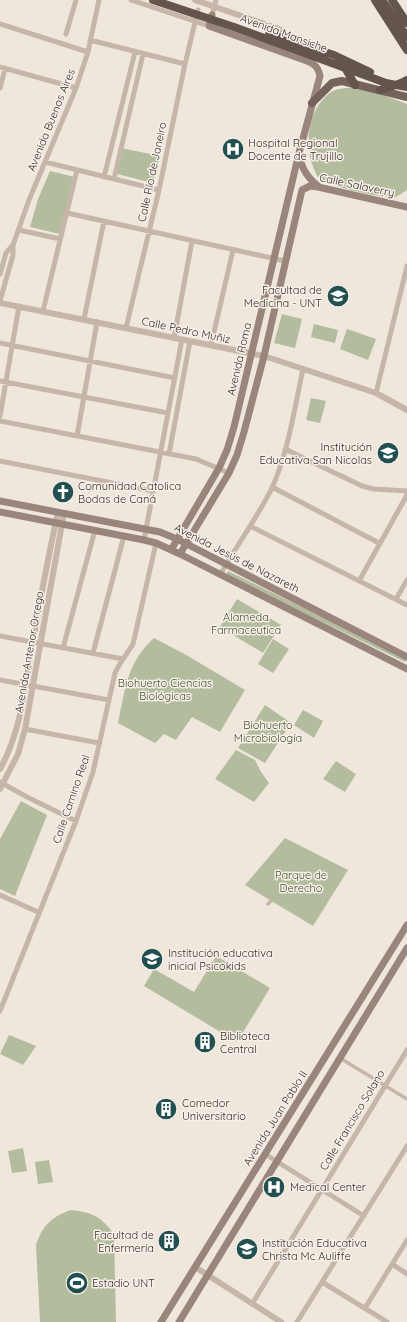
<svg xmlns="http://www.w3.org/2000/svg" width="407" height="1322" viewBox="0 0 407 1322" font-family="Quicksand,sans-serif">
  <rect width="100%" height="100%" fill="#efe6dc"/>
  <path fill="#b3bd9e" d="M355 87 380 94 407 104V190C403 192 398 197 394 197 381 198 325 186 318 177 316 175 315 171 314 169 303 144 308 108 331 92 337 88 348 88 355 87Z
    M121 148 160 156 153 183 113 173Z
    M50 171 75 177 60 234 30 227 38 199Z
    M282 314 302 319 295 348 274 343Z
    M314 324 338 330 335 343 311 337Z
    M347 329 376 339 368 360 340 349Z
    M311 398 326 401 320 423 306 420Z
    M228 571 407 658 405 662 226 575Z
    M237 599 281 625 263 653 220 627Z
    M154 638 188 656 245 690 220 732 192 717 176 740 164 734 155 743 118 723C125 690 127 662 154 638Z
    M273 639 289 649 273 673 258 664Z
    M265 705 291 723 265 763 238 748Z
    M303 710 323 721 314 738 294 725Z
    M236 750 255 760 261 772 269 783 254 802 215 779Z
    M336 761 356 774 345 792 323 779Z
    M21 801 47 815 15 896 0 889V839Z
    M285 838 348 870 313 926 245 885Z
    M216 956 270 988 237 1042 144 986 154 969 194 992Z
    M9 1035 36 1046 23 1065 0 1054Z
    M23 1148 27 1171 12 1173 8 1151Z
    M49 1160 53 1182 38 1184 35 1162Z
    M71 1210C91 1212 103 1217 114 1235L116 1322H40L36 1245C43 1225 51 1217 71 1210Z"/>
  <g fill="none" stroke-linecap="round" stroke-linejoin="round">
    <path stroke="#c6b6aa" stroke-width="3.5" d="M268 904 271 901
      M340 1058 407 1099"/>
    <path stroke="#c6b6aa" stroke-width="5" d="M131 0 209 26
      M212 15 216 0
      M0 24 88 52
      M66 34 76 0
      M90 40 185 64
      M0 67 76 88
      M0 88 5 69
      M45 162 159 190
      M104 177 135 52
      M114 179 143 54
      M67 213 285 261
      M19 230 60 239
      M0 274 6 253 13 245
      M0 301 13 255V245L29 200 76 88 88 52 99 0
      M43 311 77 170
      M84 319 104 221
      M126 328 159 190 185 64 198 10
      M174 338 192 241
      M0 343 175 378
      M211 345 233 250
      M0 381 168 413
      M376 393 407 266
      M0 416 19 306
      M0 421 196 459 229 473
      M77 436 97 322
      M285 449 362 486 374 489 407 491
      M169 454 190 341
      M0 461 153 491
      M272 487 379 543
      M250 526 407 605
      M144 540 182 339
      M220 575C237 545 257 518 272 488 288 453 295 406 303 369
      M359 581 407 495
      M396 599 407 580
      M0 636 123 659
      M63 648 95 530
      M93 653 124 536
      M0 680 109 700
      M25 729 99 743
      M0 782 27 797 76 821
      M0 895 38 912
      M0 1011 76 821 93 772 115 673C120 662 127 654 133 644L156 543
      M265 1154 364 1216
      M392 1264 407 1274
      M322 1282 387 1322
      M252 1304 407 1050
      M365 1308 407 1240
      M297 1322 407 1146"/>
    <path stroke="#c6b6aa" stroke-width="6" d="M195 0 279 29 286 40
      M0 303 264 356 376 393 407 410
      M0 769C21 732 25 687 32 646 40 601 48 557 58 512
      M0 789 18 754 25 729 64 513
      M195 1267 281 1322"/>
    <path stroke="#99857b" stroke-width="7" d="M299 155C302 169 307 177 318 186
      M0 501 160 532 177 539 407 657
      M0 512 144 540 156 543 180 554 407 669
      M171 550 219 468 227 450 234 427 299 153 320 76C318 67 315 64 307 61L209 26 212 15
      M180 554 229 473 237 455 244 432 264 356 302 190 310 186 318 187 407 207
      M161 1322 407 925
      M179 1322 407 948"/>
    <path stroke="#74635b" stroke-width="8" d="M312 103 332 83 342 81 407 97"/>
    <path stroke="#64544e" stroke-width="8" d="M153 0 234 27 386 83 407 87
      M375 0 407 50
      M382 0 407 37
      M392 0 407 23
      M269 34 334 55 370 72
      M344 66 355 85
      M380 90C389 87 399 85 407 80"/>
  </g>
  <defs>
    <g id="hospital-disc" transform="scale(1.15)"><circle r="9.5" fill="#225051" stroke="#f7f0e8"/><path d="M-5-5h3v3.5h4V-5h3V5h-3V1.5h-4V5h-3Z" fill="#fff"/></g>
    <g id="university-disc" transform="scale(1.15)"><circle r="9.5" fill="#225051" stroke="#f7f0e8"/><path d="M0-5L7-2L0 1L-7-2ZM-4 1L0 2.5L4 1V4Q0 6-4 4Z" fill="#fff"/></g>
    <g id="school-disc" transform="scale(1.15)"><circle r="9.5" fill="#225051" stroke="#f7f0e8"/><path d="M0-5L7-2L0 1L-7-2ZM-4 1L0 2.5L4 1V4Q0 6-4 4Z" fill="#fff"/></g>
    <g id="church-disc" transform="scale(1.15)"><circle r="9.5" fill="#225051" stroke="#f7f0e8"/><path d="M-1.2-6h2.4v3.5h3.3v2.4h-3.3V6h-2.4V-.1h-3.3v-2.4h3.3Z" fill="#fff"/></g>
    <g id="building-disc" transform="scale(1.15)"><circle r="9.5" fill="#225051" stroke="#f7f0e8"/><path d="M-4-6H4V6H1V3H-1V6H-4ZM-2.5-4.3h1.7v1.8h-1.7ZM.8-4.3h1.7v1.8H.8ZM-2.5-1h1.7V.8h-1.7ZM.8-1h1.7V.8H.8Z" fill="#fff"/></g>
    <g id="stadium-disc" transform="scale(1.15)"><circle r="9.5" fill="#225051" stroke="#f7f0e8"/><path d="M0-5a6.5 5 0 1 0 0 10a6.5 5 0 1 0 0-10ZM-3.5-1.8h7v3.6h-7Z" fill="#fff"/></g>
  </defs>
  <g fill-rule="evenodd">
    <use href="#hospital-disc" x="233" y="149"/>
    <use href="#university-disc" x="338" y="296"/>
    <use href="#school-disc" x="388" y="453"/>
    <use href="#church-disc" x="63" y="492"/>
    <use href="#school-disc" x="152" y="959"/>
    <use href="#building-disc" x="205" y="1042"/>
    <use href="#building-disc" x="166" y="1109"/>
    <use href="#hospital-disc" x="274" y="1187"/>
    <use href="#building-disc" x="169" y="1241"/>
    <use href="#school-disc" x="247" y="1249"/>
    <use href="#stadium-disc" x="77" y="1283"/>
  </g>
  <g text-anchor="middle" stroke-width="3" stroke-linejoin="round" paint-order="stroke">
    <g font-size="11" fill="#342c28" stroke="#f7f0e8">
      <text transform="translate(284 33) rotate(20)" y="4">Avenida Mansiche</text>
      <text transform="translate(51 120) rotate(-68)" y="4">Avenida Buenos Aires</text>
      <text transform="translate(152 172) rotate(-78)" y="4">Calle Río de Janeiro</text>
      <text transform="translate(357 185) rotate(12)" y="4">Calle Salaverry</text>
      <text transform="translate(186 330) rotate(12)" y="4">Calle Pedro Muñiz</text>
      <text transform="translate(239 359) rotate(-77)" y="4">Avenida Roma</text>
      <text transform="translate(237 558) rotate(27)" y="4">Avenida Jesús de Nazareth</text>
      <text transform="translate(29 652) rotate(-80)" y="4">Avenida Antenor Orrego</text>
      <text transform="translate(71 799) rotate(-71)" y="4">Calle Camino Real</text>
      <text transform="translate(275 1118) rotate(-58)" y="4">Avenida Juan Pablo II</text>
      <text transform="translate(352 1120) rotate(-59)" y="4">Calle Francisco Solano</text>
    </g>
    <g font-size="11" fill="#342c28" stroke="#f7f0e8" text-anchor="start">
      <text x="248" y="147">Hospital Regional<tspan x="248" dy="13">Docente de Trujillo</tspan></text>
      <text x="322" y="294" text-anchor="end">Facultad de<tspan x="322" dy="13">Medicina - UNT</tspan></text>
      <text x="372" y="451" text-anchor="end">Institución<tspan x="372" dy="13">Educativa San Nicolas</tspan></text>
      <text x="78" y="490">Comunidad Catolica<tspan x="78" dy="13">Bodas de Caná</tspan></text>
      <text x="168" y="957">Institución educativa<tspan x="168" dy="13">inicial Psicokids</tspan></text>
      <text x="220" y="1040">Biblioteca<tspan x="220" dy="13">Central</tspan></text>
      <text x="182" y="1107">Comedor<tspan x="182" dy="13">Universitario</tspan></text>
      <text x="290" y="1191">Medical Center</text>
      <text x="154" y="1239" text-anchor="end">Facultad de<tspan x="154" dy="13">Enfermería</tspan></text>
      <text x="262" y="1247">Institución Educativa<tspan x="262" dy="13">Christa Mc Auliffe</tspan></text>
      <text x="92" y="1287">Estadio UNT</text>
    </g>
    <g font-size="11" fill="#45502f" stroke="#f7f0e8">
      <text x="246" y="621">Alameda<tspan x="246" dy="13">Farmaceutica</tspan></text>
      <text x="165" y="687">Biohuerto Ciencias<tspan x="165" dy="13">Biológicas</tspan></text>
      <text x="268" y="729">Biohuerto<tspan x="268" dy="13">Microbiología</tspan></text>
      <text x="301" y="879">Parque de<tspan x="301" dy="13">Derecho</tspan></text>
    </g>
  </g>
</svg>
